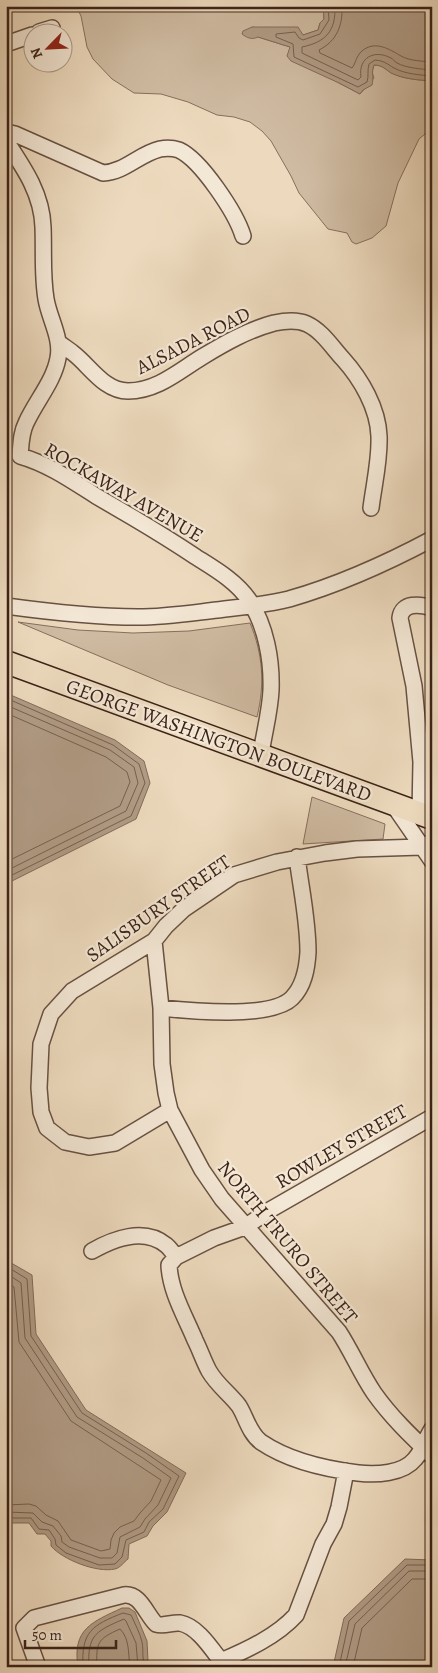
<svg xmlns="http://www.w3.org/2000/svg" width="438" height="1673" viewBox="0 0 438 1673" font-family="Alegreya,serif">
  <rect width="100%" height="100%" fill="#eddabe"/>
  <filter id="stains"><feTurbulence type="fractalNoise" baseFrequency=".004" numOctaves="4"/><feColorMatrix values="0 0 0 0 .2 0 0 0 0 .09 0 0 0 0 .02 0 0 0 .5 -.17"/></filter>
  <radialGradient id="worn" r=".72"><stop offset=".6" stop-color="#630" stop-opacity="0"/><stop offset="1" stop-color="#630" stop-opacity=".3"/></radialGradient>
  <path fill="#cfbba2" stroke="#866f5d" d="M76 6H323L324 19 320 23 318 30 303 35 252 27 258 37 290 47 339 83 360 94 374 78 372 72 374 65C382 65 385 69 392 73 403 79 419 80 432 81L431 129 419 139 398 183 386 226 372 238 356 244 352 242 347 233 328 229 299 193 291 176 271 141 262 131 250 122 234 117 217 115 188 102 161 94 134 93 112 79 93 59 87 47 81 16Z
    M18 622 78 630 133 633 189 631 250 623C263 654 265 684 257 717L168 685Z
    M312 797 385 824 383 839 303 844Z"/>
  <path fill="#b19c86" stroke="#826c5a" d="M323 6H432V81C419 80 403 79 391 73 385 69 382 65 374 65 371 73 374 78 372 85L363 90 360 94 339 83 291 61 287 56 290 47 258 37C252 40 247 38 242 34L243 31 252 27H298L303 35 318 30 320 23 324 19Z
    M6 693 115 740 144 761 150 783 136 819 6 884Z
    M6 1260 32 1275 36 1334 86 1410 186 1473 167 1512 153 1526 147 1536 129 1544 128 1559C124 1562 120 1568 115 1569 97 1573 63 1560 51 1546V1541L45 1534H37L29 1523H6Z
    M405 1559 432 1560V1667H333L344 1618Z
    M122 1608H129L135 1612 147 1641 148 1661 152 1667H78C72 1629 92 1622 122 1608Z"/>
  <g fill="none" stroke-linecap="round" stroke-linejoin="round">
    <path stroke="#76604f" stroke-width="1" d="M328 6 329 20 320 34 303 40 299 38 295 32 276 34V37L293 44 294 57 358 87 367 82C369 76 367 71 369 64L375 60C385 61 387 64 394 68 405 74 420 75 432 76
      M335 6C336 31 326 42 302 47V53L358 80 361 77C358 58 374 49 391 58 393 59 394 61 397 63 406 68 421 69 432 70
      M342 6C343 25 337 41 319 50L320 53 352 68C356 63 356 56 362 51 375 40 389 49 401 56 410 61 422 61 432 62
      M6 698 113 745 139 764 145 783 131 816 6 878
      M6 705 110 750 134 767 138 783 126 811 6 871
      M6 713 106 757 127 772 130 782 120 806 6 862
      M6 1266 27 1279 31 1336 82 1413 146 1453 179 1476 163 1509 149 1522 144 1532 126 1540 122 1557 115 1564 99 1565 66 1553 56 1545 55 1539 49 1530 39 1529 31 1518H6
      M6 1273 21 1283 25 1338 77 1417 143 1458 171 1478 158 1505 145 1519 140 1527 120 1537 117 1553 112 1558H100L69 1547 62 1542 61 1536 53 1526 42 1522 33 1513 6 1512
      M6 1282 14 1287 19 1342 71 1421 161 1480 151 1501 140 1513 134 1521 120 1527 114 1533 111 1540 110 1549 101 1551 71 1540 58 1521 46 1515 36 1506 29 1504 6 1505
      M83 1667C81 1632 92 1625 123 1613L131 1615C135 1624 140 1633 142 1642 144 1651 141 1659 146 1667
      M89 1667C87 1635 96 1631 124 1619L126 1621 136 1643 138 1667
      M97 1667C96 1643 97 1639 120 1629 130 1639 128 1654 130 1667
      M339 1667 349 1621 407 1565H432
      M345 1667 355 1624 409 1571H432
      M353 1667 362 1628 412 1579H432"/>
    <g stroke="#685142" stroke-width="18">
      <path id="minor" d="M39 32 52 28
        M6 44 32 35
        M6 132 15 134 103 173C125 172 139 154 160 149 165 148 173 148 179 150 201 160 236 213 243 236
        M6 141C24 168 42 194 43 227 44 251 42 275 46 299 49 318 62 338 58 358 54 381 36 401 26 423 21 433 21 444 20 456 48 464 71 480 96 496 108 503 120 510 132 517 154 530 175 543 196 557 215 569 236 581 249 600 266 626 272 660 271 690 270 712 264 733 261 754
        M58 342C63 346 68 349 73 353 90 366 104 391 128 391 157 391 179 371 202 357 225 343 248 330 274 323 284 321 298 320 307 324 322 331 332 347 343 359 361 379 378 408 379 436 380 460 374 484 371 508
        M6 606C50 612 94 617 138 617 165 617 191 613 217 610 241 607 265 605 289 599 338 585 387 563 432 539
        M392 803 432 861
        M420 813 421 762 414 686 400 618C402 602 420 604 432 608
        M154 941 161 1008 162 1064 166 1093 170 1110 202 1170 222 1199 339 1332C352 1352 361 1374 374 1393 391 1417 411 1436 432 1456
        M161 1008C190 1011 271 1019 292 998 304 986 307 969 308 952 308 920 301 889 297 857
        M170 1110 115 1143 89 1147 65 1142 47 1128 41 1112 39 1088 41 1044 51 1014 72 991 154 941 166 926 184 909 234 875 277 862 325 853 357 849 422 847 432 842
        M432 1117 268 1211 245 1227 214 1238 176 1257 169 1265C170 1291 185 1316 195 1340 200 1350 204 1362 209 1371 217 1385 230 1394 239 1406 246 1417 249 1433 261 1442 289 1461 325 1469 358 1473 376 1475 403 1474 415 1459 423 1450 426 1438 432 1429
        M92 1251C113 1239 144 1227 166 1245 170 1248 173 1253 176 1257
        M38 1667 24 1628 34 1618 124 1595C140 1593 146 1614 156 1624 164 1627 172 1622 180 1623 197 1626 211 1648 221 1661 247 1650 277 1636 296 1615L323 1544 334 1524 339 1507 346 1471"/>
    </g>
    <g stroke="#3c2318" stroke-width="25">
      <path id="primary" d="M6 662 432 818"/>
    </g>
    <use href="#minor" stroke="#f3e7d5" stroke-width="15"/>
    <use href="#primary" stroke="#eddabe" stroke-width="22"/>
  </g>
  <g text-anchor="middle" stroke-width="4.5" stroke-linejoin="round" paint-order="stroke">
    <g font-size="20" fill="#3c2318" stroke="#f3e7d5">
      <text transform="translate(193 340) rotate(-27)" y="7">ALSADA ROAD</text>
      <text transform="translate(124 492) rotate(30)" y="7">ROCKAWAY AVENUE</text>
      <text transform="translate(219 740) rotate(20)" y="7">GEORGE WASHINGTON BOULEVARD</text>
      <text transform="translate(158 908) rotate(-35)" y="7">SALISBURY STREET</text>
      <text transform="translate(341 1146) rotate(-30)" y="7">ROWLEY STREET</text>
      <text transform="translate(288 1242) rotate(50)" y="7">NORTH TRURO STREET</text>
    </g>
  </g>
  <rect width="438" height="1673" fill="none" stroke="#eddabe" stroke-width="25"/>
  <rect x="8" y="8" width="423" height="1658" fill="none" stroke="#3c2318" stroke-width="2.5"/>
  <rect x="12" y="12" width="413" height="1648" fill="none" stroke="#3c2318"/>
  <g transform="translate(48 48) rotate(246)"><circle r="24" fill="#f3e7d5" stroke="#aa9989"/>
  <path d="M0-4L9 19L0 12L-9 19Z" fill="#8f2418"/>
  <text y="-8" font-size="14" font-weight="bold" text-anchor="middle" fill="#3c2318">N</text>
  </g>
  <path d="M25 1640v8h91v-8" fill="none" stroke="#3c2318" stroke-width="2.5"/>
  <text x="32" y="1640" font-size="15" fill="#3c2318" stroke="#f3e7d5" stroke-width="4" paint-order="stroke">50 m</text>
  <rect width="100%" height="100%" filter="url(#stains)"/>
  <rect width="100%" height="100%" fill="url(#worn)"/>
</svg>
